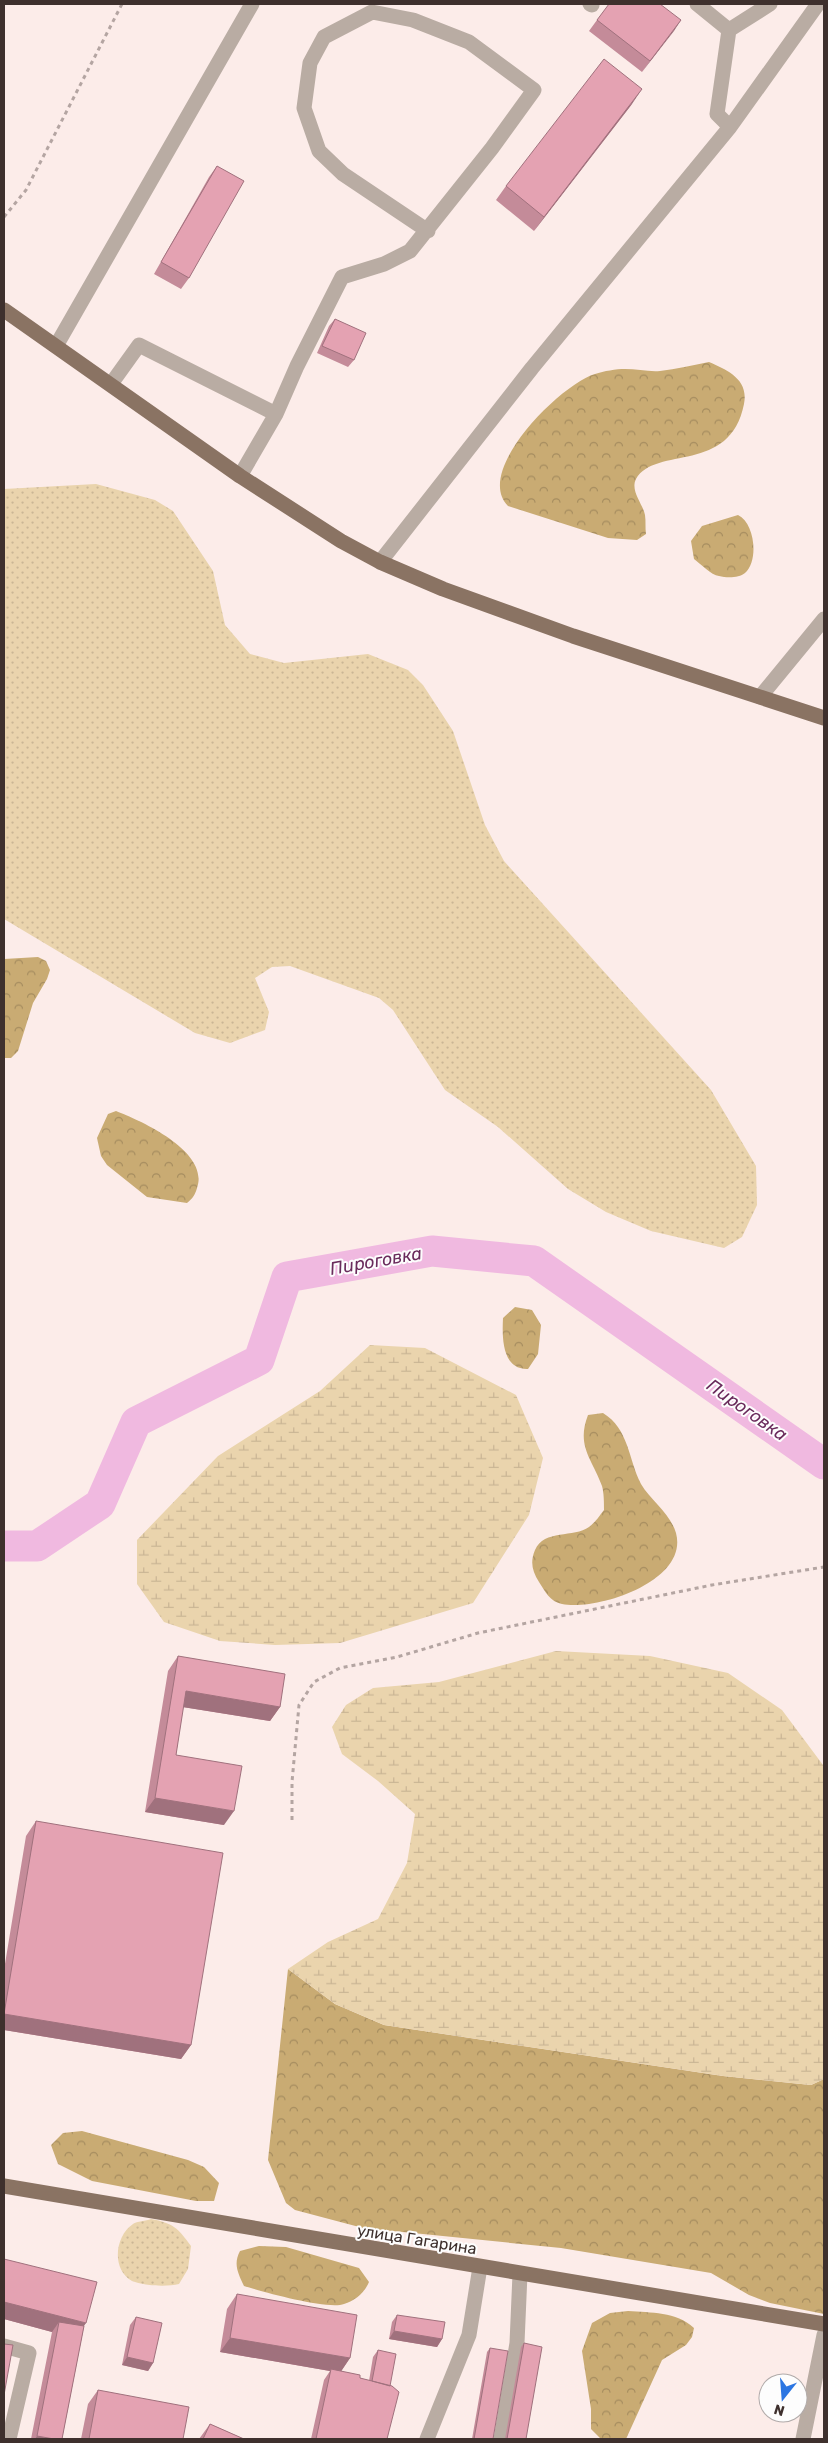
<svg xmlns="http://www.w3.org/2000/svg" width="828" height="2443" viewBox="0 0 828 2443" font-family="Rubik,sans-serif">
  <defs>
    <pattern id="green-dots" width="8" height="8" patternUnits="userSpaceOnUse" patternTransform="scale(1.25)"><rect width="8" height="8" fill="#ead4ad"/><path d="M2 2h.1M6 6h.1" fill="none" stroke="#cab695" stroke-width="1.8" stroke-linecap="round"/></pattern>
    <pattern id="forest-crowns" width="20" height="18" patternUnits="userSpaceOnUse" patternTransform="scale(1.25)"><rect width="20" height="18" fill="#c9ab73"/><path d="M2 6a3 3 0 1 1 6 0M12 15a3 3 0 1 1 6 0" fill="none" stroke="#a58c5f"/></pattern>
    <pattern id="wetland-marsh" width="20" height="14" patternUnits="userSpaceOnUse" patternTransform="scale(1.25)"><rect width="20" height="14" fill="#ead4ad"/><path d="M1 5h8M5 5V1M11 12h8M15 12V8" fill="none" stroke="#cab695"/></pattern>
  </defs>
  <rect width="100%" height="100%" fill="#fcece9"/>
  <path fill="url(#green-dots)" d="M96 484 155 500 173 511 213 571 225 625 250 654 284 663 368 654 408 670 423 685 453 731 485 825 504 861 711 1090 756 1166 757 1205 742 1237 724 1248 651 1231 606 1212 568 1189 498 1127 445 1090 393 1010 379 998 290 966 272 967 255 978 269 1012 265 1030 230 1043 195 1033 4 919V489Z
    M151 2219C173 2223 178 2228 191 2246L188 2269 179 2284C167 2287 144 2286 132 2281 111 2269 115 2236 133 2224 137 2221 146 2221 151 2219Z"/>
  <path fill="url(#forest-crowns)" d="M709 362C727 370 749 379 744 404 730 475 656 445 636 479 630 491 643 504 645 515 646 521 645 528 646 534L637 540 608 538 508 506C473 471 561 384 595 374 604 371 616 369 625 369 637 369 649 372 660 371 676 369 693 365 709 362Z
    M738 515C755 523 759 561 745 573 739 578 727 578 719 576 711 575 701 564 694 559L691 541 702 526Z
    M38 957 46 961 50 970 47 979 33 1003 18 1051 11 1058H4V959Z
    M116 1111C142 1121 210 1152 197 1188 195 1195 193 1198 187 1203L147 1197 107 1165 101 1156 97 1138 108 1114Z
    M515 1307 532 1310 541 1325 538 1354 528 1369C502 1370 502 1338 503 1318Z
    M603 1413C629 1429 628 1458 641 1484 651 1501 670 1513 676 1533 689 1581 598 1611 562 1604 550 1602 545 1591 539 1582 532 1571 530 1562 535 1550 544 1529 574 1538 589 1527 595 1523 600 1515 604 1510 604 1503 604 1493 602 1486 592 1459 576 1446 588 1415Z
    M288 1969 335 2004 384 2025 723 2076 811 2085 824 2079V2314L770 2303 749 2295 711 2273 561 2248 363 2228 295 2210 286 2203 268 2160Z
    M82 2131 188 2160 204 2167 219 2183 214 2201H196L92 2181 58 2164 51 2145 63 2133Z
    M259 2246 286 2247 359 2268 369 2282C365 2292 355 2301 344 2304 328 2310 263 2292 244 2286 238 2273 233 2264 240 2251Z
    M628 2311C651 2313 676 2311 694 2328L692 2337 686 2345 662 2360 626 2439H601L591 2429V2409L582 2351 592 2323 610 2313Z"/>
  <path fill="url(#wetland-marsh)" d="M370 1345 425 1348 516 1395 543 1458 529 1515 473 1603 340 1643 275 1645 220 1641 164 1622 137 1584V1540L218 1456 320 1391Z
    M556 1651 650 1656 728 1673 782 1710 823 1765 824 2079 811 2085 723 2076 384 2025 335 2004 288 1969 328 1942 378 1919 407 1863 415 1814 378 1781 342 1754 332 1727 346 1705 373 1688 439 1682Z"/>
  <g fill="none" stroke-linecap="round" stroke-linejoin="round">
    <path stroke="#f0b9e0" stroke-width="31" d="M4 1546H37L100 1504 136 1422 259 1360 287 1277 432 1251 534 1261 824 1464"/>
    <path stroke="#b4a5a2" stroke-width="3" stroke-dasharray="4 4" stroke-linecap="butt" d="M4 217 26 190 122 4
      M292 1820V1782L299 1705 314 1682 340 1668 397 1657 478 1633 712 1585 824 1567"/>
    <path stroke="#b9aca3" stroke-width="15" d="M590 4 592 5
      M697 4 729 30 717 114 730 127
      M729 30 770 4
      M56 346 252 4
      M111 384 139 345 276 414
      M240 476 276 414 297 366 342 277 384 264 410 251 492 148 534 90 469 42 413 20 372 12 324 37 310 63 304 108 319 151 343 174 428 231
      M380 562 532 368 730 127 818 4
      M760 697 824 619
      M4 2346 29 2353 9 2439
      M427 2439 469 2335 480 2267
      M501 2439 517 2343 520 2274
      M803 2439 824 2335"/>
    <path stroke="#8a7363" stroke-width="15" d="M4 310 240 476 341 541 380 562 443 589 573 636 824 718
      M4 2186 824 2324"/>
  </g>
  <path fill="#c48b99" d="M597 20H681L642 72 589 31Z
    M632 104 534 231 496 200 506 186Z
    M217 166 189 278 181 289 154 274 209 177Z
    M335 319 354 360 348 367 317 353 329 326Z
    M178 1656 280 1707 270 1721 183 1707 176 1755 224 1825 145 1812 168 1671Z
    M36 1821 191 2045 181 2059 4 2030V1970L26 1836Z
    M4 2259 84 2326 62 2439H31L52 2332 4 2319Z
    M237 2294 350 2358 341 2371 360 2378 369 2381 373 2357 378 2350 390 2386 387 2439H311L324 2380 330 2371 220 2352 227 2309Z
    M397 2315 442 2339 437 2347 389 2339 392 2322Z
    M136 2317 153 2363 148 2371 122 2365 130 2325Z
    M524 2343 526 2439H505L521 2347Z
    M490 2348 493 2439H472L487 2352Z
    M98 2390 183 2439H81L88 2404Z
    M210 2424 244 2439H199Z"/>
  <path fill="#a0717d" d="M681 20 674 31 642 72 650 61Z
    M642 89 632 104 534 231 544 217Z
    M186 1691 280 1707 270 1721 176 1706Z
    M155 1798 234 1811 224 1825 145 1812Z
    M4 2014 191 2045 181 2059 4 2030Z
    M4 2302 86 2323 76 2338 59 2322 52 2332 4 2319Z
    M394 2331 442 2339 437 2347 389 2339Z
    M230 2338 350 2358 340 2373 331 2369 330 2371 220 2352Z
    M127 2357 153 2363 148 2371 122 2365Z
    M37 2436 54 2439H35Z"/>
  <path fill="#e4a2b2" stroke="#a0717d" d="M609 4H660L681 20 650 61 597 20Z
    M604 59 642 89 544 217 506 186Z
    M217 166 244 181 189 278 161 262Z
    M335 319 366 333 354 360 322 346Z
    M178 1656 285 1674 280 1707 186 1691 176 1755 242 1766 234 1811 155 1798Z
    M36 1821 223 1853 191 2045 4 2014Z
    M4 2259 97 2282 86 2323 4 2302Z
    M237 2294 357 2315 350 2358 230 2338Z
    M397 2315 445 2322 442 2339 394 2331Z
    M136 2317 162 2323 153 2363 127 2357Z
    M59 2322 84 2326 62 2439H54L37 2436Z
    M524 2343 542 2347 526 2439H507Z
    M4 2344 13 2345 4 2395Z
    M490 2348 508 2351 493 2439H474Z
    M378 2350 396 2354 390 2386 372 2381Z
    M331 2369 360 2375V2378L392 2386 399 2392 387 2439H316Z
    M98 2390 189 2407 183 2439H89Z
    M210 2424 244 2439H203Z"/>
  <g text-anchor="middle" stroke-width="4" stroke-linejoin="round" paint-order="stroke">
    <g font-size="16" fill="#3e302d" stroke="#fdfdfd">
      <text transform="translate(417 2239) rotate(9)" y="6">улица Гагарина</text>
    </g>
    <g font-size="18" font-style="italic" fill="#6a2b5c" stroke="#fdfdfd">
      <text transform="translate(376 1261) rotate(-10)" y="6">Пироговка</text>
      <text transform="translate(747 1410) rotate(35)" y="6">Пироговка</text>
    </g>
  </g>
  <rect width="828" height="2443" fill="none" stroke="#3e302d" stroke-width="10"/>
  <g transform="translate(783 2398) rotate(197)"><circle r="24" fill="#fdfdfd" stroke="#b1abaa"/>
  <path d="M0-4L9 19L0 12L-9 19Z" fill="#2c76e2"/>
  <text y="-8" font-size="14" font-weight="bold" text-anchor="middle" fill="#3e302d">N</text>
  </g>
</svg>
